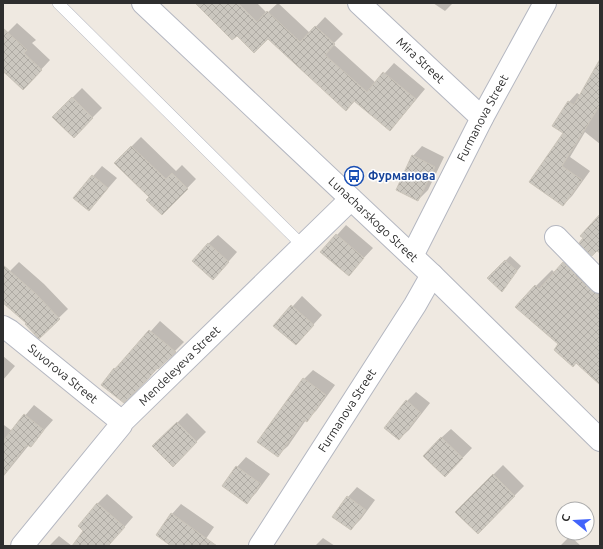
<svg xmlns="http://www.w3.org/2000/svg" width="603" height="549" viewBox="0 0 603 549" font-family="Ubuntu,sans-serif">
  <defs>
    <pattern id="building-cross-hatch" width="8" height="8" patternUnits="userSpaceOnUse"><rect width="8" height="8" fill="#cbc7bf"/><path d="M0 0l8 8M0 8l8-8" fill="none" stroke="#afaba4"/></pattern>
  </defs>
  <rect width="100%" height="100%" fill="#efe9e1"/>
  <path fill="#0003" d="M196 3H257L267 13 278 3 310 33 325 17 343 34 333 44 376 83 394 63 425 89 399 120 390 130 355 101 346 110 268 38 237 35Z
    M433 3H453L445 11Z
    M17 23 36 40 32 43 50 60 23 89 3 72V37Z
    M600 61V144L585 132 570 157 590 171 572 196 563 205 530 182 565 132 569 102 577 93 580 95Z
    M82 88 102 108 74 136 72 98Z
    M141 137 176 171 182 165 196 179 172 204 150 197 115 163Z
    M422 146 444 157 428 190 418 200 413 156Z
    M102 166 117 178 89 210 74 198Z
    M346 225 373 248 348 275 322 252Z
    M218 235 237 252 222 269 208 244Z
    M579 246 600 268V383L560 344 536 286 552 270 555 273Z
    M510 256 521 266 502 290 489 278Z
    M19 262 44 284 68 309 39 337 28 323 3 301V278Z
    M302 296 322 315 305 334 275 326Z
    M160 321 184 342 124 402 114 369 125 360Z
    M3 356 15 366 3 380Z
    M313 370 335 385 316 411 306 420 288 446 278 455 304 379Z
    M416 392 430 403 409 430 399 439 407 401Z
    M34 405 53 420 30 446 29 445 3 477V426L4 425 12 431Z
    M187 413 206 432 173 465 154 446Z
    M451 429 472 448 455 466 441 438Z
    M246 457 270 474 256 493 247 502 237 467Z
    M503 465 524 486 478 533 456 512Z
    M357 487 375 500 361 519 351 529 348 497Z
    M107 494 133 517 108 546H73L85 531 97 504Z
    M181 504 214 527 201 546H173L157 535 172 514Z
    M59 536 72 546H49Z
    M570 536 581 546H560Z
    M323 538 335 546H315Z"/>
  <path fill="url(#building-cross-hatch)" stroke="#cbc5ba" d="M195 3H238L257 22 267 11 300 42 315 26 335 44 325 55 367 92 383 72 416 99 390 131 354 101 346 111 268 39 254 53 237 36 232 40Z
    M3 28 27 50 24 53 42 70 23 90 3 71Z
    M600 59V105L562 166 582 180 563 206 529 182 563 133 552 126 568 101 574 105Z
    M72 97 93 118 74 138 52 117Z
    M131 146 166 179 172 173 188 189 162 215 146 200 149 197 114 163Z
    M412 155 435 167 418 201 396 190Z
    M92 175 108 188 89 211 73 198Z
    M600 214V253L597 251 592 256 579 243 583 238 580 236Z
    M336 234 364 258 349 276 320 252Z
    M208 243 229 262 213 280 192 261Z
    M505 260 517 271 502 292 487 278Z
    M563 262 576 275 575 276 600 297V385L576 363 573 367 554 350 558 344 515 307 535 285 539 289Z
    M3 265 35 293 60 319 39 339 25 324 26 323 3 303Z
    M291 305 314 325 296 345 273 326Z
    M149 330 176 352 158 369 157 368 148 379 124 403 101 385 114 368 115 369Z
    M303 378 326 395 307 422 304 420 278 457 257 442Z
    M406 400 421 413 399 440 384 428Z
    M24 414 44 430 31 447 27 445 3 476V441Z
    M177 422 197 442 173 467 152 446Z
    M441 437 463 458 445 477 423 456Z
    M236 466 261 484 247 504 222 486Z
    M493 474 515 496 478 534 455 512Z
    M347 496 366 510 351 530 332 517Z
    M97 503 125 527 108 546H72L83 531 78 526Z
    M171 513 217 546H171L156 535Z"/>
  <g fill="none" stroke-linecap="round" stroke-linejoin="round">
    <g stroke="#b4b7c1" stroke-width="12">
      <path id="lane" d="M58 3 303 246"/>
    </g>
    <g stroke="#b4b7c1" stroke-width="24">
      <g id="street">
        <path id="s1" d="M359 3 482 118"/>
        <path d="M556 237 600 282"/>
        <path id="s2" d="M412 256 482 118 545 3"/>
        <path id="s3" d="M3 327 10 331 122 422"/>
        <path id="s4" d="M22 546 121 425 122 422 351 199"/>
        <path id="s5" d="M260 546 415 305 432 275"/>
      </g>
    </g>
    <g stroke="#b4b7c1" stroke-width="24">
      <g id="secondary">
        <path id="s6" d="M143 3 432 275 600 440"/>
      </g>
    </g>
    <use href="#lane" stroke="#fff" stroke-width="11"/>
    <use href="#street" stroke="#fff" stroke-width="22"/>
    <use href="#secondary" stroke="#fff" stroke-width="22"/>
  </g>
  <defs>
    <g id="bus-ring" transform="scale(1)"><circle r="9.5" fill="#fff" stroke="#1a4fb4" stroke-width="1.5"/><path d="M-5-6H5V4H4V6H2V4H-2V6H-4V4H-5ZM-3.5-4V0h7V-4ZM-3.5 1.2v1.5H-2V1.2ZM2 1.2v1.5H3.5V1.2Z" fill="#1a4fb4"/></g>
  </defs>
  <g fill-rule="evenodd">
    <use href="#bus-ring" x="354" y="176"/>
  </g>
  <g text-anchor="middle" stroke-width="3" stroke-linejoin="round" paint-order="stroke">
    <g font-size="12" fill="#2e2e2e" stroke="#fff">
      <text dy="4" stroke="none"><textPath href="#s1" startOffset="84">Mira Street</textPath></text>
      <text dy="4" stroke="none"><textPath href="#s2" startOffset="155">Furmanova Street</textPath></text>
      <text dy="4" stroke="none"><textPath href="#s6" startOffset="316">Lunacharskogo Street</textPath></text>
      <text dy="4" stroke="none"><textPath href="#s4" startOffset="240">Mendeleyeva Street</textPath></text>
      <text dy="4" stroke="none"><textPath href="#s3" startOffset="76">Suvorova Street</textPath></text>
      <text dy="4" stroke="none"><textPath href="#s5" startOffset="161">Furmanova Street</textPath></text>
    </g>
    <g font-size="12" font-weight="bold" fill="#164399" stroke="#fff" text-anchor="start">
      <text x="368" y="180">Фурманова</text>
    </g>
  </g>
  <rect width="603" height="549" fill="none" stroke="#2e2e2e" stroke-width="8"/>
  <g transform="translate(575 521) rotate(288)"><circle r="19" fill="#ffffff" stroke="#ababab"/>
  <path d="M0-3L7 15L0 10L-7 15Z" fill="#4264fb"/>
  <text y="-6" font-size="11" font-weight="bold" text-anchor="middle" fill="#2e2e2e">С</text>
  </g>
</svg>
